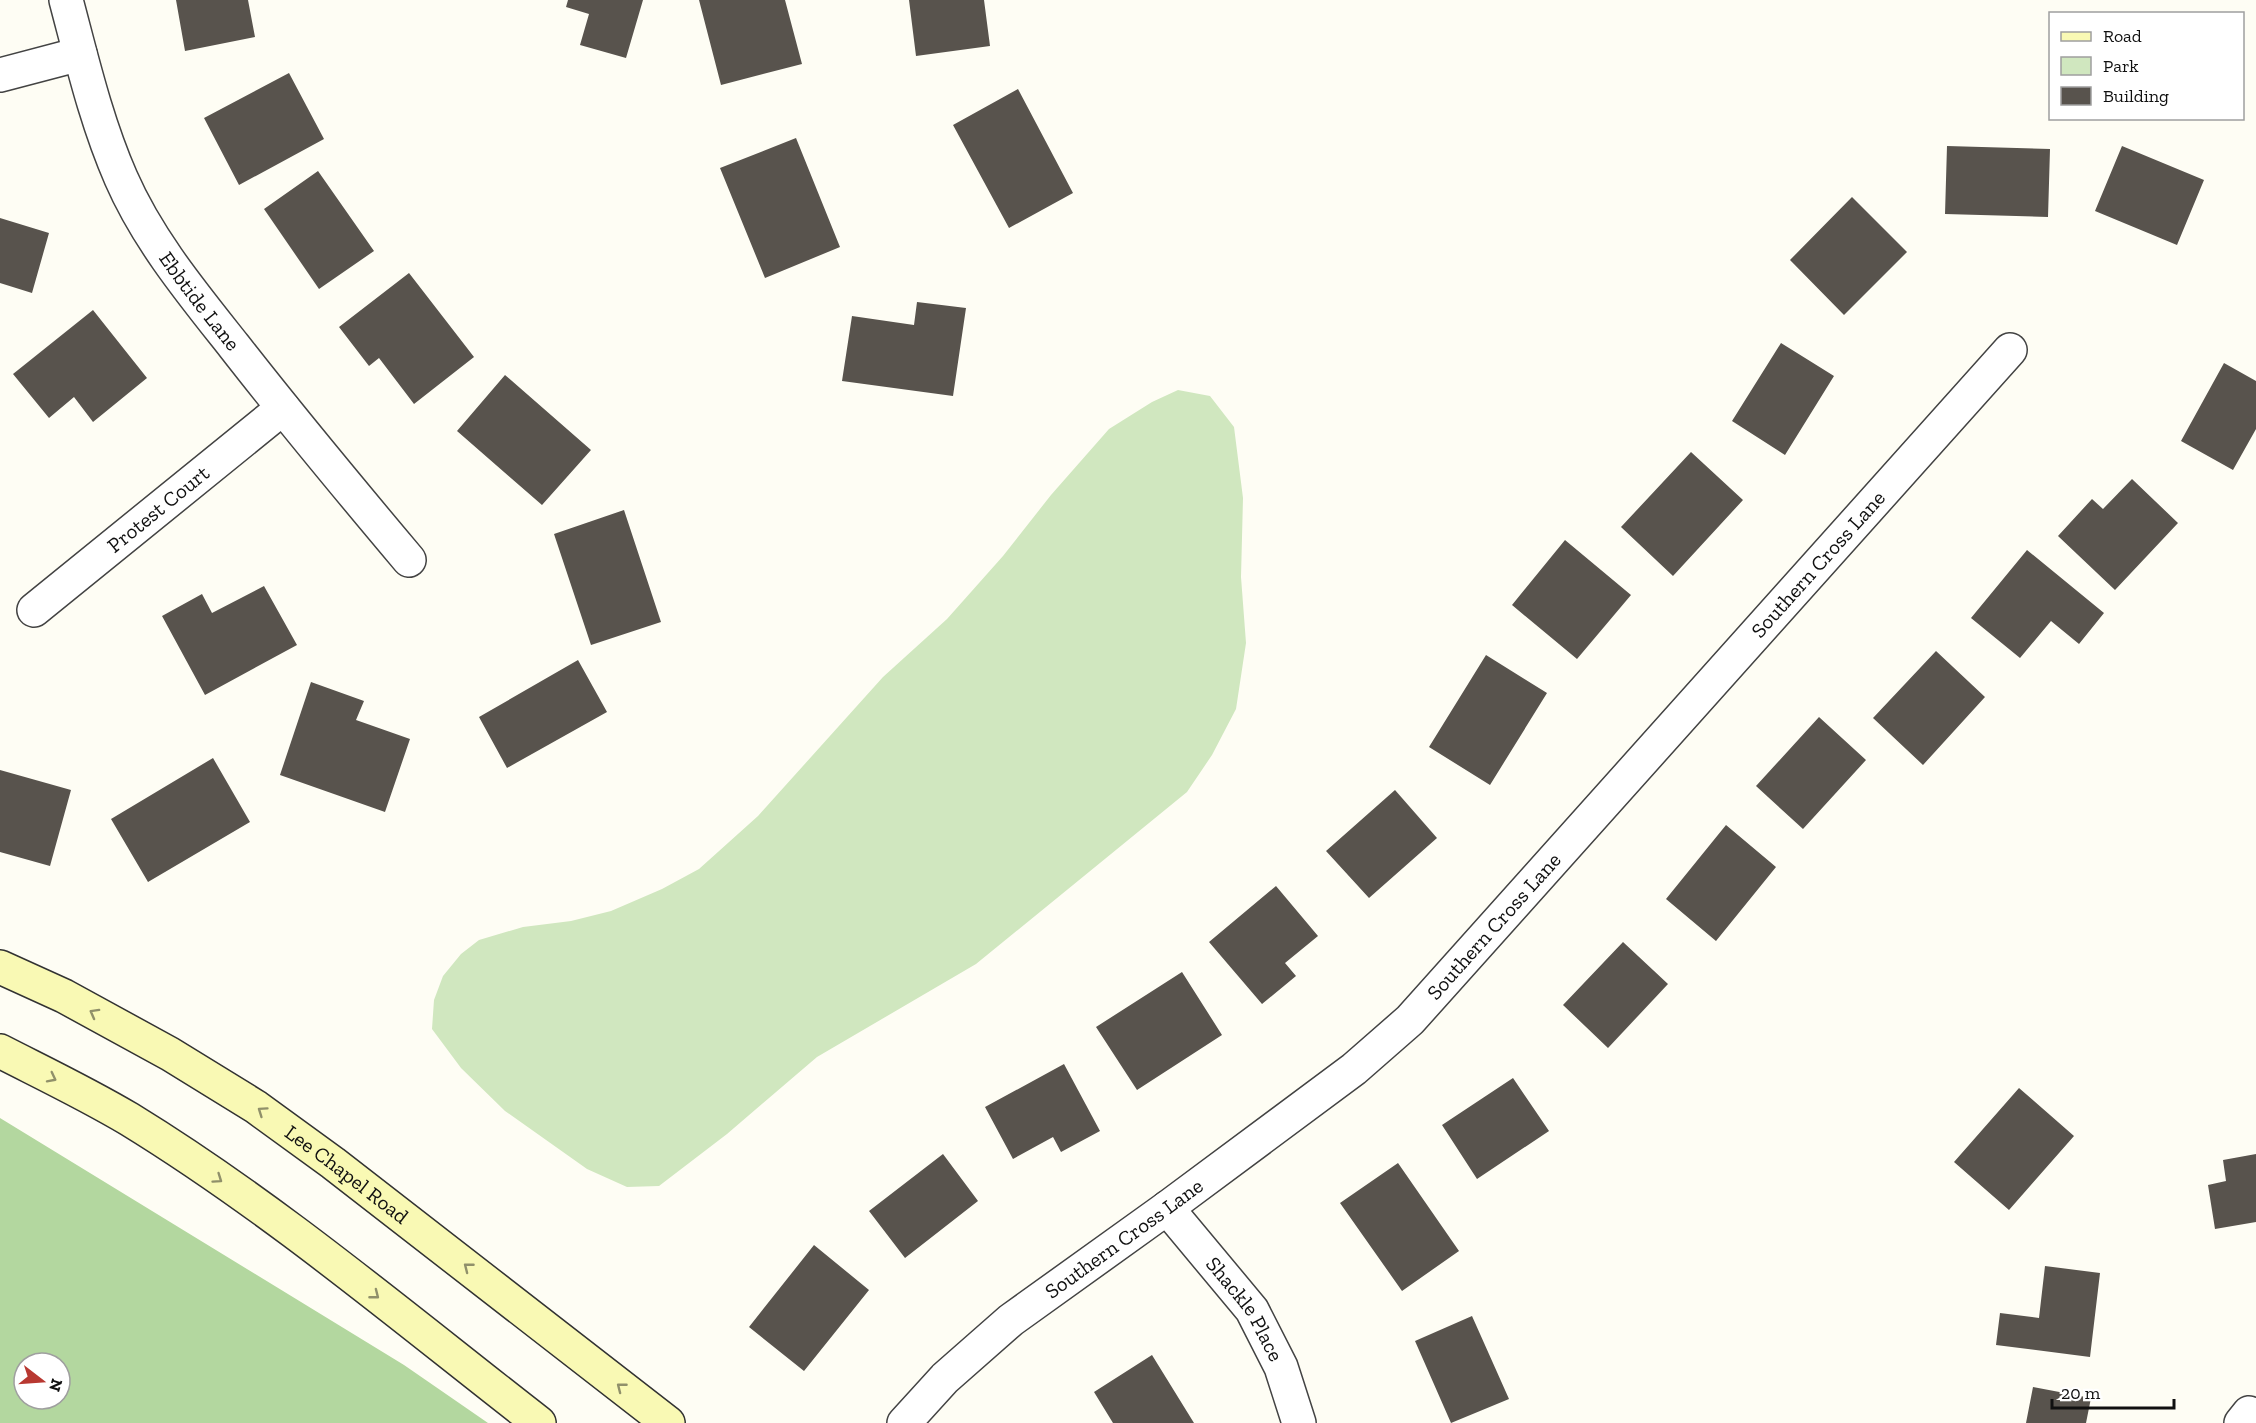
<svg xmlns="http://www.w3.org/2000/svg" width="2256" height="1423" viewBox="0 0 2256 1423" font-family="'Zilla Slab',serif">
  <rect width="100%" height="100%" fill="#fefdf4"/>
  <path fill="#d0e7bf" d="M1178 390 1210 396 1234 427 1243 498 1241 577 1246 643 1236 709 1212 755 1187 792 976 964 817 1057 727 1134 659 1186 627 1187 587 1169 505 1111 461 1068 432 1029 434 1000 443 976 461 954 479 940 523 927 571 921 611 911 662 889 699 869 758 816 883 677 947 619 1003 556 1051 495 1109 429 1152 402Z"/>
  <path fill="#b3d79f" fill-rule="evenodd" d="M0 1118 404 1365 488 1423H0ZM24 1363H60V1399H24Z"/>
  <path fill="#58534d" d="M176 0H248L255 37 185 51Z
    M568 0H643L626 58 580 45 589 14 566 7Z
    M699 0H785L802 64 721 85Z
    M909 0H984L990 46 916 56Z
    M289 73 324 139 239 185 204 118Z
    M1018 89 1073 193 1009 228 953 125Z
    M796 138 840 247 765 278 720 168Z
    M1947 146 2050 149 2048 217 1945 214Z
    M2122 146 2204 180 2177 245 2095 211Z
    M318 171 374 251 319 289 264 209Z
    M1852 197 1907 252 1844 315 1790 260Z
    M0 218 49 233 32 293 0 283Z
    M409 273 474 357 414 404 379 358 369 366 339 327Z
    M917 302 966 308 953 396 842 381 852 316 914 325Z
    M93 310 147 378 93 422 74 397 49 418 13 374Z
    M1781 343 1834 376 1785 455 1732 421Z
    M2224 363 2256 381V429L2233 470 2181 441Z
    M505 375 591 450 542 505 457 431Z
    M1691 452 1743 500 1673 576 1621 527Z
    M2132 479 2178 523 2115 590 2058 536 2092 499 2103 509Z
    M624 510 661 622 591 645 554 534Z
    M1565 540 1631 595 1577 659 1512 605Z
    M2027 550 2104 613 2079 644 2051 621 2020 658 1971 618Z
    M264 586 297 645 205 695 162 616 202 594 212 613Z
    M1936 651 1985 697 1923 765 1873 718Z
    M1486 655 1547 693 1490 785 1429 747Z
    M578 660 607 712 507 768 479 717Z
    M311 682 364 701 356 720 410 739 385 812 280 775Z
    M1819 717 1866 760 1803 829 1756 786Z
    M213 758 250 822 148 882 111 819Z
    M0 770 71 790 50 866 0 852Z
    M1395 790 1437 838 1369 898 1326 851Z
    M1726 825 1776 867 1716 941 1666 899Z
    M1276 886 1318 936 1285 963 1296 976 1262 1004 1209 942Z
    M1623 942 1668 984 1608 1048 1563 1005Z
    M1182 972 1222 1035 1137 1090 1096 1027Z
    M1064 1064 1100 1131 1061 1152 1053 1137 1013 1159 985 1107Z
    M1513 1078 1549 1131 1477 1179 1442 1125Z
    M2019 1088 2074 1136 2009 1210 1954 1162Z
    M943 1154 978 1201 905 1258 869 1211Z
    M2256 1154V1222L2215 1229 2208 1185 2226 1181 2223 1160Z
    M1398 1163 1459 1251 1402 1291 1340 1203Z
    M814 1245 869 1290 804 1371 749 1327Z
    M2045 1266 2100 1273 2090 1357 1996 1345 2000 1313 2039 1318Z
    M1472 1316 1509 1399 1451 1423 1415 1341Z
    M1152 1355 1194 1423H1113L1094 1392Z
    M2033 1387 2091 1398 2086 1423H2026Z"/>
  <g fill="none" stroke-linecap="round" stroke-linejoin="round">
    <g stroke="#434343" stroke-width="36">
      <g id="minor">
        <path id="s1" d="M66 0C82 60 96 121 121 178 148 240 192 293 234 346 291 419 350 490 409 560"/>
        <path d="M0 75 80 54"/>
        <path id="s2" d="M34 610 283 408"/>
        <path id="s3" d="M1167 1208 1252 1310 1281 1367 1299 1423"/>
        <path id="s4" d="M904 1423 945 1378 1011 1320 1167 1208 1354 1069 1410 1020 2010 350"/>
        <path d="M2241 1423 2249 1413"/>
      </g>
    </g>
    <g stroke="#323232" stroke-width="36">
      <g id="secondary">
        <path id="s5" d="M0 967 64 996 170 1054 256 1107 333 1163 668 1423"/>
        <path d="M0 1051C43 1073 87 1094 129 1119 274 1208 405 1319 539 1423"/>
      </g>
    </g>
    <use href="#minor" stroke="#fff" stroke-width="33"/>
    <use href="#secondary" stroke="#f9f9b4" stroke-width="33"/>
  </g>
  <defs><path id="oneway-chevron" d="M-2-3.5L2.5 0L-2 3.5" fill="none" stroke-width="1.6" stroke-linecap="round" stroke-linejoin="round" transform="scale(1.5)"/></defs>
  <g stroke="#90906a">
    <use href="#oneway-chevron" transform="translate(94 1013) rotate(-151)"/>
    <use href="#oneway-chevron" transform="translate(52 1078) rotate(27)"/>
    <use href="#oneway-chevron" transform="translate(262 1111) rotate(-145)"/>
    <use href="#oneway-chevron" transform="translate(218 1179) rotate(35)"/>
    <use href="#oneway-chevron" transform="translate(468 1267) rotate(-142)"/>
    <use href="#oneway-chevron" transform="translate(375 1295) rotate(38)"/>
    <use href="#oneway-chevron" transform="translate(621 1387) rotate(-142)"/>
  </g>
  <g text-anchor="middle" stroke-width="6" stroke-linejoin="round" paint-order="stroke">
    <g font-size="21" fill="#101010" stroke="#fff">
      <text dy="7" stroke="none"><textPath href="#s1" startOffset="333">Ebbtide Lane</textPath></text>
      <text dy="7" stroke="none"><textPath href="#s2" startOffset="160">Protest Court</textPath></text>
      <text dy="7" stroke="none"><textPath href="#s4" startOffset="1260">Southern Cross Lane</textPath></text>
      <text dy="7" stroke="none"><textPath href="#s4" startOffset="774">Southern Cross Lane</textPath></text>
      <text dy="7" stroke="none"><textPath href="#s5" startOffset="405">Lee Chapel Road</textPath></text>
      <text dy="7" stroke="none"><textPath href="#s4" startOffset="288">Southern Cross Lane</textPath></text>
      <text dy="7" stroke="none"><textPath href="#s3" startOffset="128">Shackle Place</textPath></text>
    </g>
  </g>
  <rect x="2049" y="12" width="195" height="108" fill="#ffffff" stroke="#9f9f9f" stroke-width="1.5"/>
  <rect x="2061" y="32" width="30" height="9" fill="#f9f9b4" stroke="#9f9f9f" stroke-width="1.5"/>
  <text x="2103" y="42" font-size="18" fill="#101010">Road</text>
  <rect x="2061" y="57" width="30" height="18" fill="#d0e7bf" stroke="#9f9f9f" stroke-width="1.5"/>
  <text x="2103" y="72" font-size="18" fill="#101010">Park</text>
  <rect x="2061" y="87" width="30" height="18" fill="#58534d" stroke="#9f9f9f" stroke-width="1.5"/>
  <text x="2103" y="102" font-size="18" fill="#101010">Building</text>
  <g transform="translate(42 1381) rotate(107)"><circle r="28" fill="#ffffff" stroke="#9f9f9f" stroke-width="1.5"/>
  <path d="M0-4.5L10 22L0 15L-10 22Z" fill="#b83831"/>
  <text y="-9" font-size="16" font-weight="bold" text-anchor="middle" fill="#101010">N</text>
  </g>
  <path d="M2052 1399v9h122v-9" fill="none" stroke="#101010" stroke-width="3"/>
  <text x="2061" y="1399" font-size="18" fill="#101010" stroke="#ffffff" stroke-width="4.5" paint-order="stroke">20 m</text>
</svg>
